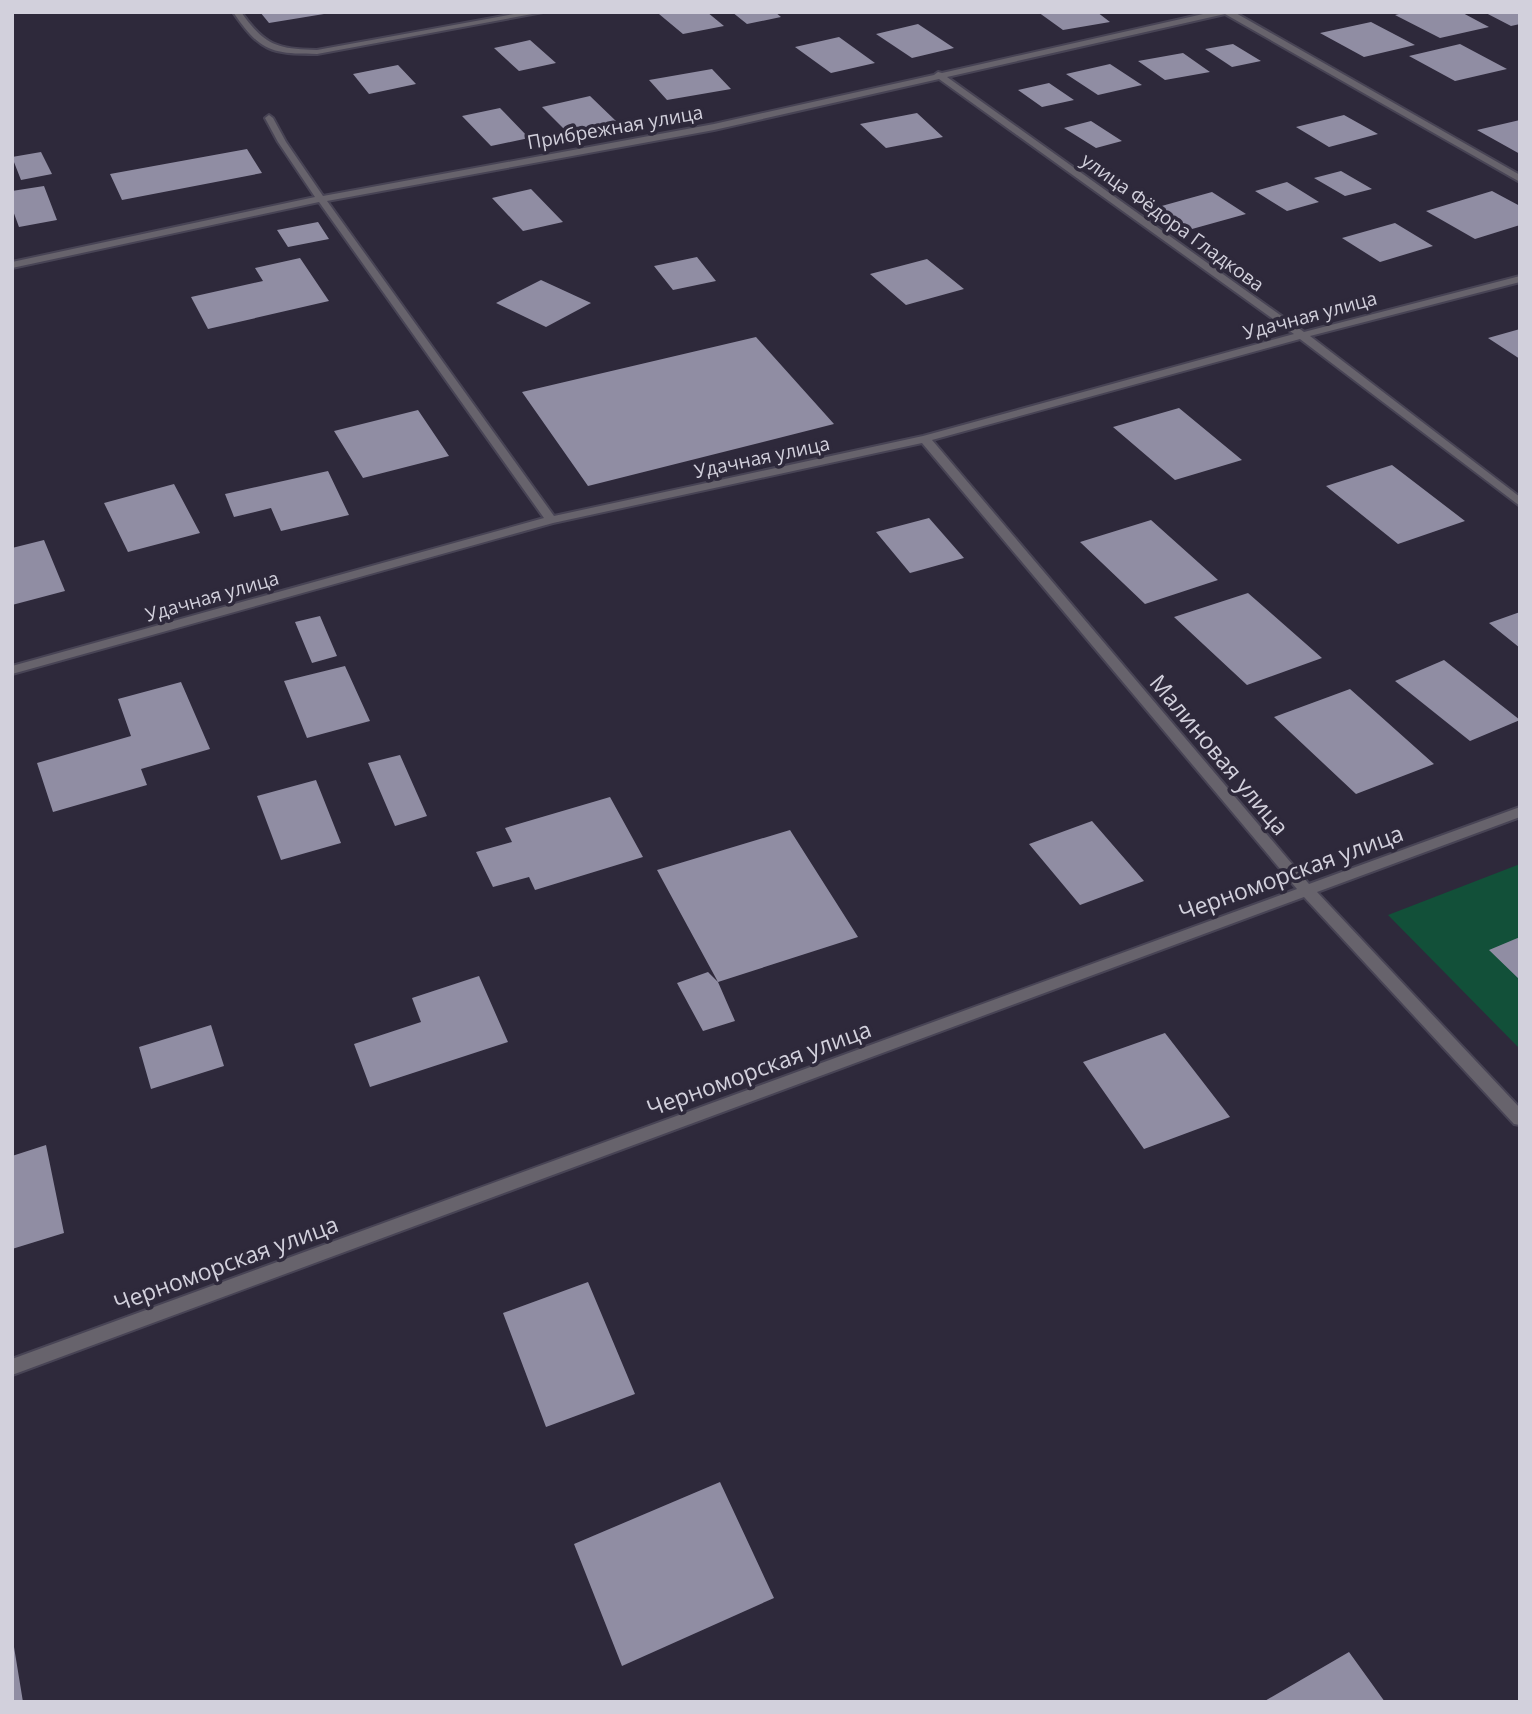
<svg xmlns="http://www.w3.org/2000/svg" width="1532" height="1714" viewBox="0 0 1532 1714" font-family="'Open Sans',sans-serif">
  <rect width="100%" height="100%" fill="#2e293b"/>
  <path fill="#125039" d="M1520 864V1049L1388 915Z"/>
  <path fill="#908da3" d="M260 12H324V14L269 23Z
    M668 12H707L724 26 683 34 659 14Z
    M732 12H775L781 17 747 24Z
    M1038 12H1097L1110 22 1063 30Z
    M1407 12H1461L1489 27 1440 38 1395 15Z
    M1484 12H1520V24L1511 26Z
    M1371 22 1415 45 1364 57 1320 33Z
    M918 24 954 48 912 58 876 34Z
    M839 37 875 63 831 73 795 47Z
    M530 40 556 63 519 71 494 48Z
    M1233 44 1261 61 1232 67 1205 49Z
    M1460 44 1507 69 1455 81 1409 56Z
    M1183 53 1210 72 1165 80 1138 61Z
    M1110 64 1142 85 1098 95 1066 74Z
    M398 65 416 84 369 94 353 74Z
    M712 69 731 89 667 100 649 80Z
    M1049 83 1074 100 1042 107 1018 90Z
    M590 96 617 122 568 133 542 107Z
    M500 108 529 138 491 146 462 116Z
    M917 113 943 137 886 148 860 124Z
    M1344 115 1378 134 1329 147 1296 127Z
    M1520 120V154L1477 130Z
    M1091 121 1122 141 1096 148 1064 128Z
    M247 149 262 173 122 200 110 174Z
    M41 152 52 174 21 180 12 157Z
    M1341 171 1372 189 1345 196 1314 178Z
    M1287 182 1319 202 1287 211 1255 191Z
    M44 186 57 220 19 227 12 208V191Z
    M531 189 563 222 523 231 492 198Z
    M1492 191 1520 206V225L1475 239 1426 211Z
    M1212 192 1246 214 1192 229 1158 207Z
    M318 222 329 239 288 247 277 230Z
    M1395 223 1433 246 1380 262 1342 238Z
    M697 257 716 281 673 290 654 266Z
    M300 258 329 301 208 329 191 297 263 281 255 268Z
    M927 259 964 289 906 305 870 274Z
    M541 280 591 303 546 327 496 303Z
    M1520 329V359L1488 338Z
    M756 337 834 424 588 486 522 392Z
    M1179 408 1242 460 1175 480 1113 427Z
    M418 410 449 456 363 478 334 431Z
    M1392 465 1465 521 1398 544 1326 486Z
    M328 471 349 515 281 531 271 508 234 517 225 494Z
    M174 484 200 533 128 552 104 503Z
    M929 518 964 558 910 573 876 532Z
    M1151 520 1218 580 1145 604 1080 542Z
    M44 540 65 591 12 605V548Z
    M1248 593 1322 658 1247 685 1174 617Z
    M1520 612V648L1489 623Z
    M320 616 337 656 312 663 295 622Z
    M1444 660 1520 720 1470 741 1395 681Z
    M345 666 370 721 307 738 284 681Z
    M181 682 210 749 141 769 147 785 53 812 37 763 131 736 118 699Z
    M1350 689 1434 764 1356 794 1274 717Z
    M400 755 427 816 395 826 368 763Z
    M316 780 341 843 281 860 257 796Z
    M610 797 643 857 535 890 529 877 493 887 476 852 512 842 505 828Z
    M1092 821 1144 881 1080 905 1029 844Z
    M790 830 858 937 718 982 657 870Z
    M1520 937V980L1489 950Z
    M708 972 718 982 735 1021 703 1031 677 983Z
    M479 976 508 1042 370 1087 354 1044 421 1022 412 998Z
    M211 1025 224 1066 151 1089 139 1047Z
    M1165 1033 1230 1117 1144 1149 1083 1062Z
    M46 1145 64 1233 12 1249V1156Z
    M588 1282 635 1394 546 1427 503 1313Z
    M720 1482 774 1598 622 1666 574 1544Z
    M12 1647H14L23 1702H12Z
    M1349 1652 1385 1702H1263Z"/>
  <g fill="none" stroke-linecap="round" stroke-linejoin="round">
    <g stroke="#484455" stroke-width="4">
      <path id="minor" d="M233 12H241C265 46 277 49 317 50L525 12H543L317 54C270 54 260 51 233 12Z
        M1212 12H1234L1520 175V182L1225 14 947 77 1304 332 1520 276V282L1310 336 1520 497V506L1300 339 932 440 1309 884 1520 807V817L1317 892 1520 1108V1125L1514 1124 1304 897 12 1375V1359L1297 889 922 443 553 523 12 674V666L544 518 319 202 12 268V262L315 197 278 142 265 118 269 115 273 118 286 142 323 196 714 124 934 75 938 72 942 73ZM939 79 1294 334 923 436 554 516 327 201 714 130Z"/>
    </g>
    <use href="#minor" fill="#67636c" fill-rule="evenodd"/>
  </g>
  <g text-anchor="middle" stroke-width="7" stroke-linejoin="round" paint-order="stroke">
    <g font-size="19" fill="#d2d0dc" stroke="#2e293b">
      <text transform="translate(615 127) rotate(-10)" y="7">Прибрежная улица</text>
      <text transform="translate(1173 222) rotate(36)" y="7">улица Фёдора Гладкова</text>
      <text transform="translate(1310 315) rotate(-15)" y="7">Удачная улица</text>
      <text transform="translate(762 457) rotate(-12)" y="7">Удачная улица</text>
      <text transform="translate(212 596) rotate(-16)" y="7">Удачная улица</text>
    </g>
    <g font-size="23" fill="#d2d0dc" stroke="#2e293b">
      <text transform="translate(1219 755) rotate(50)" y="8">Малиновая улица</text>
      <text transform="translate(1291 873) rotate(-20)" y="8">Черноморская улица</text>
      <text transform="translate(759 1069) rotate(-20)" y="8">Черноморская улица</text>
      <text transform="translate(226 1264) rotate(-20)" y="8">Черноморская улица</text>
    </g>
  </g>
  <rect width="1532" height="1714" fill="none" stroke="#d2d0dc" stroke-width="28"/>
</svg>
